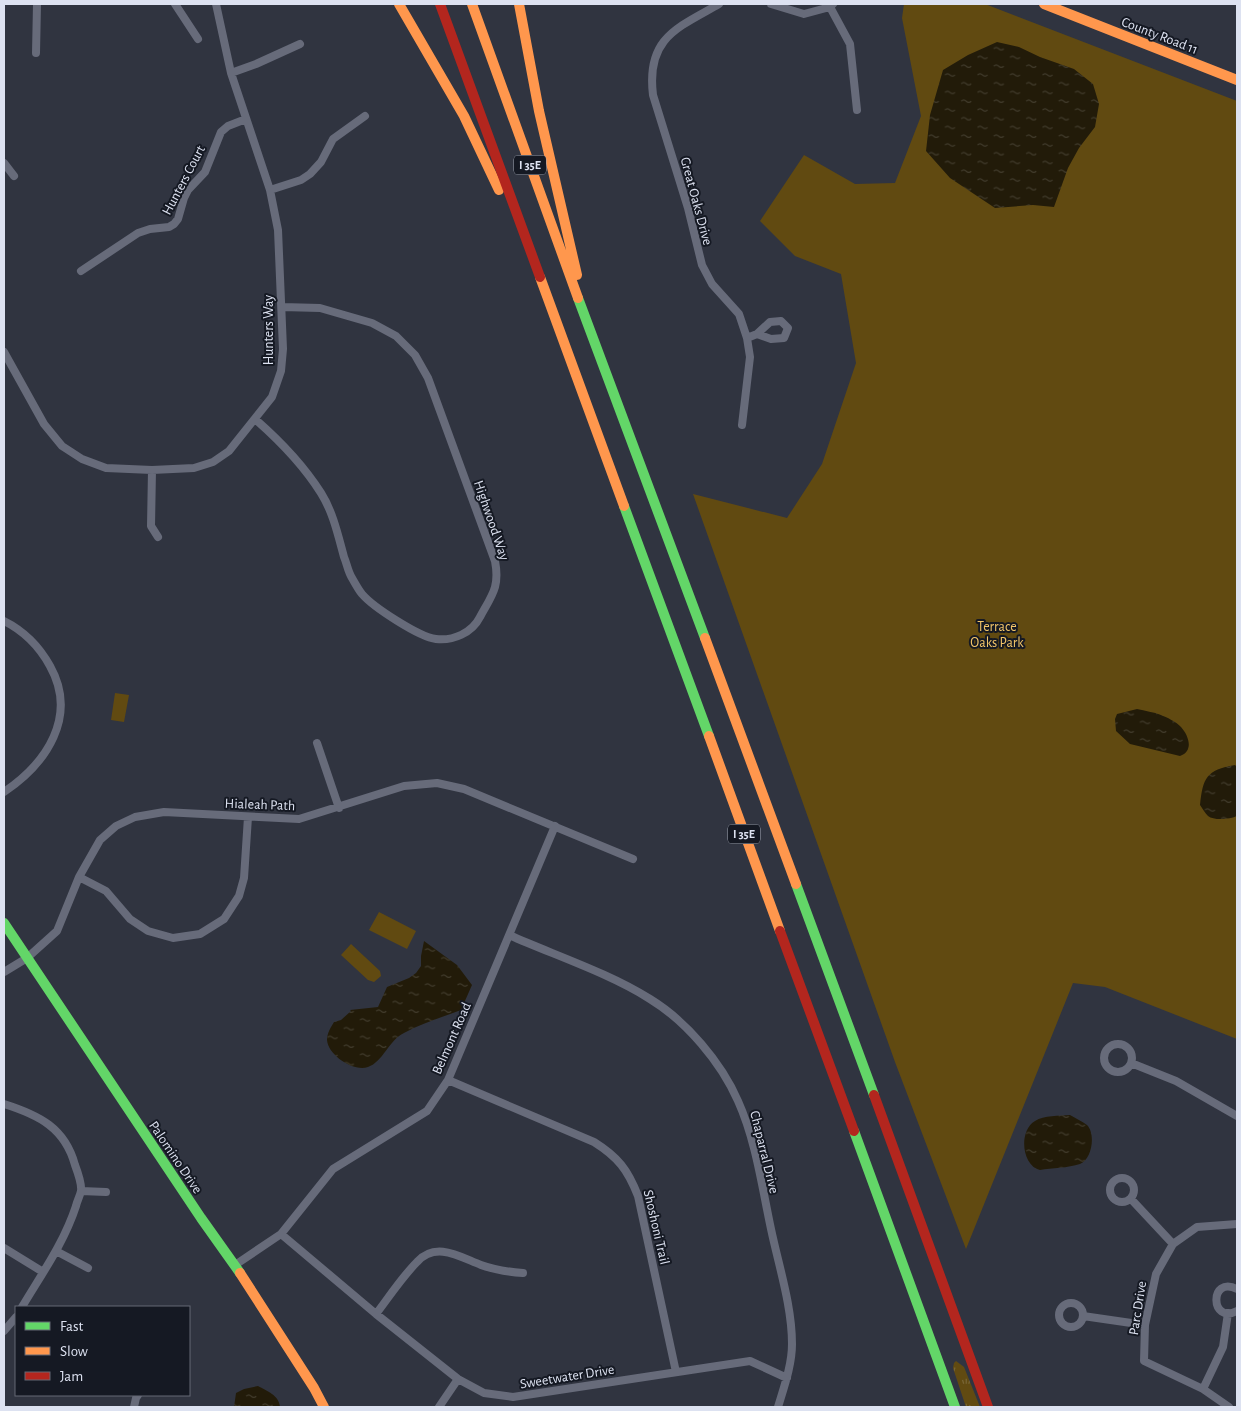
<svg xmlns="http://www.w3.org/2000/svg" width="1241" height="1411" viewBox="0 0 1241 1411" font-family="'Alegreya Sans',sans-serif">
  <defs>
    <pattern id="grass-tufts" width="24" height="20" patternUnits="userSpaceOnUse" patternTransform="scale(1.25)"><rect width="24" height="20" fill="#614a11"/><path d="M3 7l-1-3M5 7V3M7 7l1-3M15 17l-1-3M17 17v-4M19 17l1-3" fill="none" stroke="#776434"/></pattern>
    <pattern id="water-ripples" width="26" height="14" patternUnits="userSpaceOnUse" patternTransform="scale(1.25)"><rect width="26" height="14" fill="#221b09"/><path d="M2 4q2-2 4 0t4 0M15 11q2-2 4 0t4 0" fill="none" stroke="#423c2d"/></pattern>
  </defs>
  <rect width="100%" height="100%" fill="#303440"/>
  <path fill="url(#grass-tufts)" d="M956 1361 964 1367 980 1407H966L953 1368 954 1363Z"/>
  <path fill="#614a11" d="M904 4H985L1237 101V1039L1105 987 1073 983 966 1249 895 1062 693 494 787 518 822 464 856 363 841 274 795 256 760 221 804 155 855 184 895 183 921 116 902 18Z
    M115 693 129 695 124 722 111 720Z
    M379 912 416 931 407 949 369 930Z
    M351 944 380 971 381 976 374 982 368 980 341 955Z"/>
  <path fill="url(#water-ripples)" d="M997 42 1019 47 1040 57 1074 69 1093 84 1099 104 1095 127 1079 148 1068 168 1054 207 1033 205 995 208 950 178 926 151 930 115 943 70 968 55Z
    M1137 709C1145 711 1154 712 1161 715 1166 717 1177 722 1181 727 1189 736 1194 751 1180 756L1130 744 1116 731 1115 719 1117 714Z
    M1235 765 1237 767V816C1231 819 1214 821 1208 816 1205 813 1202 808 1200 805 1203 778 1206 770 1235 765Z
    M424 941 457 965 472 985 461 1010C443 1017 422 1023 404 1033 389 1040 383 1062 368 1067 353 1072 328 1055 327 1040 327 1033 331 1027 334 1022L341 1020 351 1011 350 1010 378 1007 387 987 409 978 416 973 421 966V956Z
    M1070 1115C1075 1118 1082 1121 1087 1125 1096 1134 1092 1159 1080 1164 1068 1168 1052 1168 1040 1170 1022 1166 1018 1131 1035 1121 1044 1115 1059 1116 1070 1115Z
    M258 1386C267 1391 279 1395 280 1407H234L236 1393 244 1389Z"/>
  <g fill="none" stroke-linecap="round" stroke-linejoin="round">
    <path stroke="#676b7a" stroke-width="8" d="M175 4 198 39
      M719 4C677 28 646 38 653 95L688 208 702 265 712 284 739 314 747 338 750 357 742 425
      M771 4 804 14 830 7 833 4
      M830 7 850 44 857 110
      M36 53 37 4
      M231 73 256 64 300 44
      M4 163 14 176
      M270 190 301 180 310 174 321 162 333 139 365 116
      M81 271 138 233 150 229 169 227 174 224 178 219 184 198 188 190 205 172 221 132 228 126 246 119
      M747 338 757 334 771 339 784 338 788 328 781 321 770 322 757 334
      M4 352 44 424 62 446 82 459 106 468 152 470 194 468 213 462 229 451 272 397 281 371 283 349 278 230 270 190 231 73 216 4
      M255 419C279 440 304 466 321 493 333 512 338 535 344 557 347 564 348 572 352 578 355 583 358 589 362 594 373 607 419 637 436 639 453 641 472 633 480 617 492 595 500 587 495 561L428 378 415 355 396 336 372 323 320 308 282 307
      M152 470 151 526 158 537
      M4 621C24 631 39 646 50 666 78 716 47 763 4 792
      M317 743 339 808
      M79 877 106 891 130 919 148 931 173 938 200 934 224 919 239 896 244 878 248 817
      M509 935C554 955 609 973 650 999 686 1021 721 1062 738 1101 756 1141 762 1187 771 1229 779 1267 792 1306 792 1344 792 1365 784 1387 778 1407
      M4 972 27 958 57 931 79 877 100 840 116 826 135 817 164 812 299 819 404 786 437 783 464 789 633 859
      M1104 1058a14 14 0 1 1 28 0a14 14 0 1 1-28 0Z
      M1131 1063 1176 1081 1237 1116
      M448 1080 594 1142C618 1157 628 1170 638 1196L676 1372
      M4 1104C39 1115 65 1128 75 1165 78 1173 82 1184 81 1191 80 1196 77 1201 76 1206 64 1243 41 1275 22 1307
      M1110 1190a12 12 0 1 1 24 0a12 12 0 1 1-24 0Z
      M81 1191 106 1192
      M1131 1199 1173 1244
      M281 1234 376 1314 458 1379 484 1393 513 1397 750 1361 787 1378
      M4 1248 43 1272
      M56 1251 88 1268
      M235 1265 281 1234 333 1169 427 1111 448 1080 555 826
      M1237 1289C1209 1275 1210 1325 1237 1311
      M1059 1315a12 12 0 1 1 24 0a12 12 0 1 1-24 0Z
      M376 1314C389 1297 402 1277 417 1262 436 1241 460 1257 481 1265 495 1270 509 1272 523 1273
      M1083 1316 1145 1325
      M4 1331 16 1317
      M1203 1389 1223 1347 1228 1313
      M134 1407 136 1398 138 1395
      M439 1407 458 1379
      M1229 1407 1203 1389 1144 1361 1145 1325 1156 1274 1173 1244 1197 1227 1237 1224"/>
    <path stroke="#63d668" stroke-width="10" d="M578 298 705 638
      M624 506 709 736
      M796 884 874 1095
      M4 923 201 1218 240 1273
      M854 1131 955 1407"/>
    <path stroke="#ff974d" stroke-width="10" d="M399 4 464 116 499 190
      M472 4 578 298
      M519 4 539 111 577 275
      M1044 4 1237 80
      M540 277 624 506
      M705 638 796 884
      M709 736 780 931
      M240 1273 314 1388 324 1407"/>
    <path stroke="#b3261e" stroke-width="10" d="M440 4 540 277
      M780 931 854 1131
      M874 1095 988 1407"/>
  </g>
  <g text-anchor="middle" stroke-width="4" stroke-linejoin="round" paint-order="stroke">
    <g fill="#151923" stroke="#a1a6b3" stroke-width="1">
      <rect x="514" y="155.5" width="32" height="19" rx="4"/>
      <rect x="728" y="824.5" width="32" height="19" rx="4"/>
    </g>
    <g font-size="12" font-weight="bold" fill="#dde2f1">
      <text x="530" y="169">I 35E</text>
      <text x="744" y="838">I 35E</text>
    </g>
    <g font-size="14" fill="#dde2f1" stroke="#151923">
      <text transform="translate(1160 35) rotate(21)" y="5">County Road 11</text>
      <text transform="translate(183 180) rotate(-62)" y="5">Hunters Court</text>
      <text transform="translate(697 201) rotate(75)" y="5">Great Oaks Drive</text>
      <text transform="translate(268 330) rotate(-90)" y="5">Hunters Way</text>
      <text transform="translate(492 520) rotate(71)" y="5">Highwood Way</text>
      <text transform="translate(260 804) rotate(2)" y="5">Hialeah Path</text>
      <text transform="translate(451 1038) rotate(-66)" y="5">Belmont Road</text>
      <text transform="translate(765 1152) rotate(76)" y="5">Chaparral Drive</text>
      <text transform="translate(176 1157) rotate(56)" y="5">Palomino Drive</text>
      <text transform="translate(657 1227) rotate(77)" y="5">Shoshoni Trail</text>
      <text transform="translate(1137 1308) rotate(-81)" y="5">Parc Drive</text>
      <text transform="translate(567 1376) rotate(-9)" y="5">Sweetwater Drive</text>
    </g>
    <g font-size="14" fill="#f3c669" stroke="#151923">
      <text x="997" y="631">Terrace<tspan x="997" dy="16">Oaks Park</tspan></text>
    </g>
  </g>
  <rect width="1241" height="1411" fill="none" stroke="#dde2f1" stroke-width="10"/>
  <rect x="15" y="1306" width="175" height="90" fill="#151923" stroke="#656975"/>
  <rect x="25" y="1322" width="25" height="8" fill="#63d668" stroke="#656975"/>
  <text x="60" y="1331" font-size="15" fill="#dde2f1">Fast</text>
  <rect x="25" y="1347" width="25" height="8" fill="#ff974d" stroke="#656975"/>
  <text x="60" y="1356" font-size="15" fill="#dde2f1">Slow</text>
  <rect x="25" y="1372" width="25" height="8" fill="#b3261e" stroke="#656975"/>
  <text x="60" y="1381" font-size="15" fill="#dde2f1">Jam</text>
</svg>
